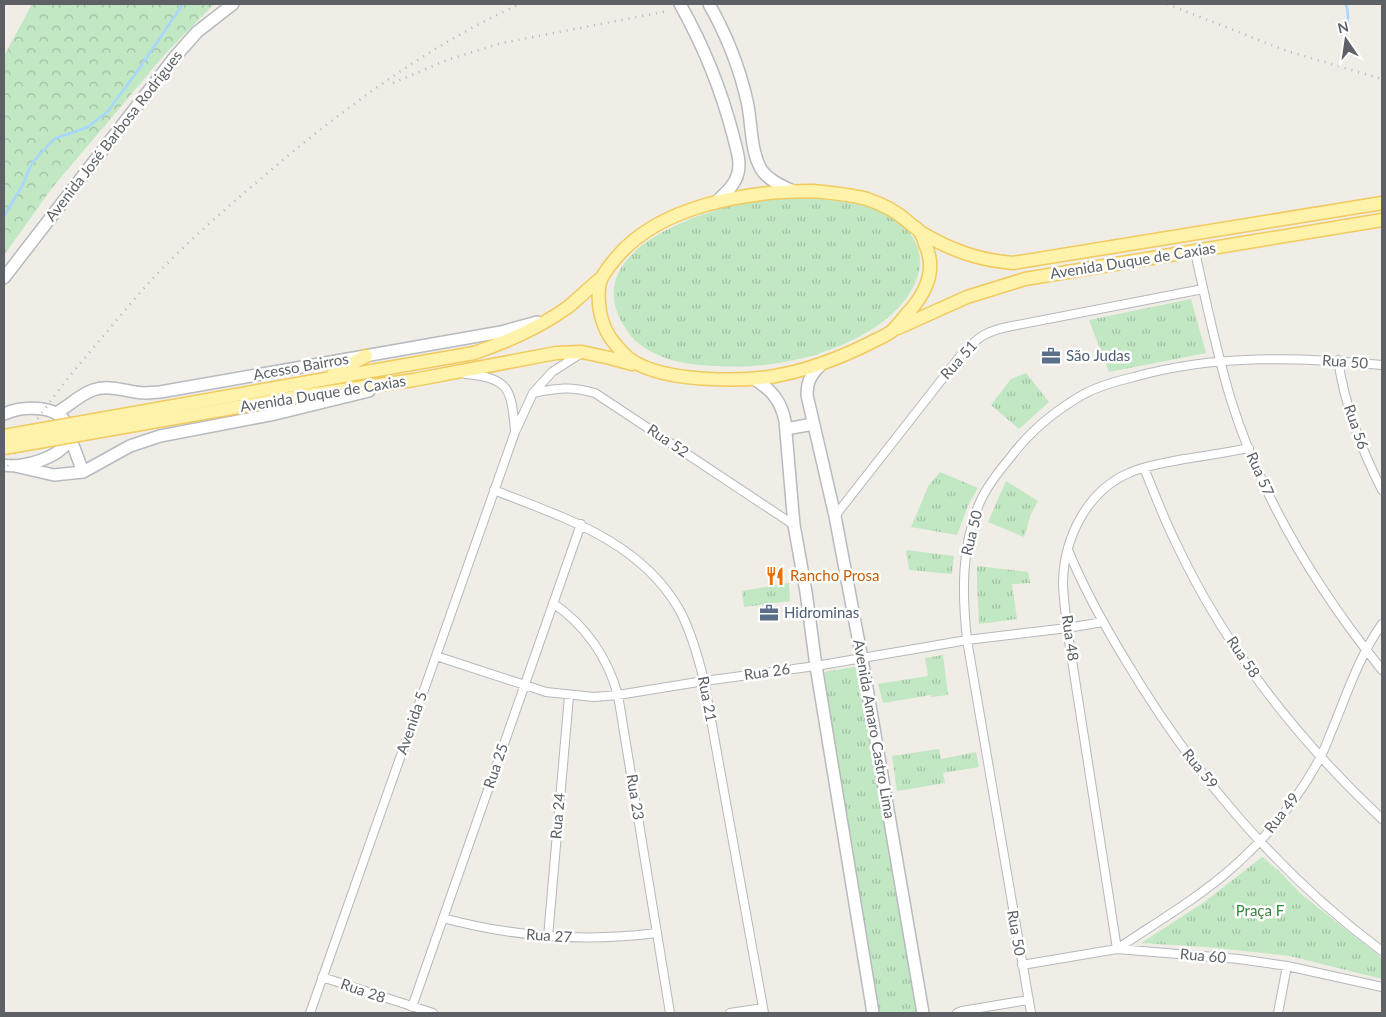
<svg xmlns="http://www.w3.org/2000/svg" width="1386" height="1017" viewBox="0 0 1386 1017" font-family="Lato,sans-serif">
  <defs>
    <pattern id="grass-tufts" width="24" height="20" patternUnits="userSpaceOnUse" patternTransform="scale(1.25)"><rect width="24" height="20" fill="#c2e7c3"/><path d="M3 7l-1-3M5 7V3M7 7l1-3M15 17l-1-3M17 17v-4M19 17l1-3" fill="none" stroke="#a1bfa2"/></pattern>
    <pattern id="forest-crowns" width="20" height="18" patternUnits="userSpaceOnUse" patternTransform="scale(1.25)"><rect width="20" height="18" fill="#c2e7c3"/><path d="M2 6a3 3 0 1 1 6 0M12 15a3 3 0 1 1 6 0" fill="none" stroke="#a1bfa2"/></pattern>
  </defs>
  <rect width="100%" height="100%" fill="#efede5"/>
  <path fill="url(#grass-tufts)" d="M809 198C832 200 856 201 877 210 947 240 922 300 869 331 822 359 769 369 715 366 684 365 647 358 628 332 575 258 682 218 737 204 760 198 785 198 809 198Z
    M1191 299 1206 353 1109 372 1089 320Z
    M1026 373 1049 402 1019 429 991 405 1011 379Z
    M940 472 978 488 969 503 957 535 911 527 929 485Z
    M1006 481 1038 501 1031 514 1024 537 988 522Z
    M906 550 954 556 952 574 909 570Z
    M977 566 1028 572 1030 583 1012 584 1017 619 979 624 977 584Z
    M789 583 790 601 744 607 742 591Z
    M943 655 948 695 931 697V695L883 703 878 684 928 676 925 658Z
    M860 666 920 1013H875L824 672Z
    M939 749 941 759 976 752 979 767 943 773 945 783 897 791 892 756Z
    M1262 857 1280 872 1301 894 1382 958V979L1290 956 1207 947 1141 943 1203 903Z"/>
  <path fill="url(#forest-crowns)" d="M32 4H214L166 53 52 188 4 255V56Z"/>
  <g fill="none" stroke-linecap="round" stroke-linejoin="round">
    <path stroke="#a6d7ff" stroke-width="2.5" d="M1344 53 1343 49C1345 35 1351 18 1346 4
      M4 216 22 186 32 163 54 139 88 127 108 111 136 73 183 4"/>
    <g stroke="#b6b8bc" stroke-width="10">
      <path id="street" d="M1195 252C1206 301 1216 351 1231 400 1262 500 1317 589 1382 670
        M1338 360C1345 406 1361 449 1382 490
        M465 374C510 378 511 389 515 430
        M533 393C557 388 571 386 595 393L794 525
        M1249 448C1227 452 1206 456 1184 459 1166 463 1146 465 1129 473 1087 491 1064 538 1063 582 1063 597 1066 613 1067 628L1117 949C1155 923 1197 899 1232 868 1267 837 1298 799 1320 758 1325 749 1328 739 1332 730 1347 694 1359 656 1382 624
        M1144 468C1154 492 1163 517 1175 541 1224 646 1298 740 1382 819
        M494 490C564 518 639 540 679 609 691 631 698 656 704 681L764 1013
        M835 516 961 355C979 336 986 331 1012 326L1203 289
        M1068 550C1084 589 1104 625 1126 661 1192 772 1278 874 1382 951
        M553 603C586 626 607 656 618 695L670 1013
        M436 656 546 692 594 697 618 695 704 681 816 666 967 640 1067 628 1103 622
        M443 918C513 937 585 942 657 933
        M548 937 569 696
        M1022 965 1117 949 1239 959 1287 966 1382 987
        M322 977 433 1013
        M412 1007 581 524
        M310 1013 515 432 533 393 552 372 580 354
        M730 1013 763 1008
        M957 1013 962 1011 1028 1000
        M1031 1013 967 640C962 593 961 546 980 502 987 486 999 471 1010 458 1029 432 1056 410 1084 394 1099 386 1117 381 1134 377 1215 354 1300 357 1382 365
        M1278 1013 1287 966"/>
    </g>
    <g stroke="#b7babf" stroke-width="14">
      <path id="secondary" d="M680 4C703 45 721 89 733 135 736 148 741 160 738 173 735 186 724 194 715 203
        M709 4C726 34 739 66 747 101 752 122 750 150 761 169 768 180 782 186 793 191
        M4 278 174 58 197 32 233 4
        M823 363C812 373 807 380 807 395L835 516 862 659 923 1013
        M754 379C772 390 781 401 785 421L794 525 806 592 816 666 873 1013
        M56 413C69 406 79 395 93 390 109 384 128 392 144 393 149 393 155 392 160 392L501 332 537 322
        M4 414C22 406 56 404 67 424 68 428 70 431 70 435 66 457 22 469 4 465
        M786 429 813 424
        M70 437 83 472
        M15 466 54 475 83 472 130 446 160 436 275 414 369 391"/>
    </g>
    <g stroke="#f1c95d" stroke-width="15">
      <path id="primary" d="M813 191C831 193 850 194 867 199 882 204 896 211 907 221 911 225 917 228 920 232 922 235 924 240 925 244 938 271 925 295 906 315 902 320 897 326 892 331 886 336 877 339 870 343 840 358 808 370 775 376 740 382 675 381 642 366 632 362 623 354 616 345 606 334 600 318 599 303 597 280 602 275 616 258 660 205 748 191 813 191Z
        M920 232C951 250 977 260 1013 263L1382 203
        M898 328 967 297 1025 279 1382 220
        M333 374 366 356
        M303 383 474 353C507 342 539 328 568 307 579 298 589 288 600 279
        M307 395 414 380 556 353 582 352 610 358 632 364"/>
    </g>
    <use href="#street" stroke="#fff" stroke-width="8"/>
    <use href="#secondary" stroke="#fff" stroke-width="11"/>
    <use href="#primary" stroke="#fff2ab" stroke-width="12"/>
    <path stroke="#b4b5b6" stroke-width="2.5" stroke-dasharray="1 6" stroke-linecap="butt" d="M1167 4 1287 51 1382 79
      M393 83 447 60 502 43 668 11
      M4 472C30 425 64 382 99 341 118 319 136 296 156 275 198 231 244 193 290 154 361 96 436 42 520 4"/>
    <g stroke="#f1c95d" stroke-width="15" stroke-linecap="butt">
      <path id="primary-bridge" d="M4 436 303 383
        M4 448 307 395"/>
    </g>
    <use href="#primary-bridge" stroke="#fff2ab" stroke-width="12"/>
  </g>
  <defs>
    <g id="office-bare" transform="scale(1.5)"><path d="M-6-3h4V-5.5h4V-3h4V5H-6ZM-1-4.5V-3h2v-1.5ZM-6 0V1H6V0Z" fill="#5c6f8a" stroke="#fff" stroke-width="2.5" paint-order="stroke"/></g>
    <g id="restaurant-bare" transform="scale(1.5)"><path d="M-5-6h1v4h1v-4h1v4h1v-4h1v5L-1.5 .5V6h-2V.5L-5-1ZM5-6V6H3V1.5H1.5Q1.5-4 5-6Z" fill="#e8710a" stroke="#fff" stroke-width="2.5" paint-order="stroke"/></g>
  </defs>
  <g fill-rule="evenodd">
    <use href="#office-bare" x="1051" y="356"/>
    <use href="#restaurant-bare" x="775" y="576"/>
    <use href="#office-bare" x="769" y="613"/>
  </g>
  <g text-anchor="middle" stroke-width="5" stroke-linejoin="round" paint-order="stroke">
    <g font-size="15" fill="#5d6166" stroke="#fff">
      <text transform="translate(114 136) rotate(-52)" y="5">Avenida José Barbosa Rodrigues</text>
      <text transform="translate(1133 261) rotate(-9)" y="5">Avenida Duque de Caxias</text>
      <text transform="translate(959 360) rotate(-48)" y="5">Rua 51</text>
      <text transform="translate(1345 362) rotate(4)" y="5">Rua 50</text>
      <text transform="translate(301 367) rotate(-10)" y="5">Acesso Bairros</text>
      <text transform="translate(323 394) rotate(-9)" y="5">Avenida Duque de Caxias</text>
      <text transform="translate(1356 427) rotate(71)" y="5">Rua 56</text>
      <text transform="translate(668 441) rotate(34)" y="5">Rua 52</text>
      <text transform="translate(1260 474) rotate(66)" y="5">Rua 57</text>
      <text transform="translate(972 533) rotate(-76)" y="5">Rua 50</text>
      <text transform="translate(1070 638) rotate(82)" y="5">Rua 48</text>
      <text transform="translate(1243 657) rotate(56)" y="5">Rua 58</text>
      <text transform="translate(767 672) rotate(-8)" y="5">Rua 26</text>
      <text transform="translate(707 699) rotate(79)" y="5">Rua 21</text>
      <text transform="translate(412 723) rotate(-71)" y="5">Avenida 5</text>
      <text transform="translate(874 729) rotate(80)" y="5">Avenida Amaro Castro Lima</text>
      <text transform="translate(496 766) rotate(-71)" y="5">Rua 25</text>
      <text transform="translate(1200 769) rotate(51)" y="5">Rua 59</text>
      <text transform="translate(635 797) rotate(81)" y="5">Rua 23</text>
      <text transform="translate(1282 813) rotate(-52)" y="5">Rua 49</text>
      <text transform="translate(558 816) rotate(-85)" y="5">Rua 24</text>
      <text transform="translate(1016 933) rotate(80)" y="5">Rua 50</text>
      <text transform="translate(549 936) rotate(4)" y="5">Rua 27</text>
      <text transform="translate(1203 956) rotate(5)" y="5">Rua 60</text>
      <text transform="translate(363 991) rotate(19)" y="5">Rua 28</text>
    </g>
    <g font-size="15" fill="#4e5e75" stroke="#fff" text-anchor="start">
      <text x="1066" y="361">São Judas</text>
      <text x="784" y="618">Hidrominas</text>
    </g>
    <g font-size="15" fill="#c56008" stroke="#fff" text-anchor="start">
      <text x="790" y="581">Rancho Prosa</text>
    </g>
    <g font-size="15" fill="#35853a" stroke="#fff">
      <text x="1260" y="916">Praça F</text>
    </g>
  </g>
  <rect width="1386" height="1017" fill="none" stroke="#5d6166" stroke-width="10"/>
  <g transform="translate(1346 40) rotate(347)" stroke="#ffffff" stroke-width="4" paint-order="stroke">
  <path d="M0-4L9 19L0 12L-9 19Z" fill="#5d6166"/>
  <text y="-8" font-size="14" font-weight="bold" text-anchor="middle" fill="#5d6166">N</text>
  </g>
</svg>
